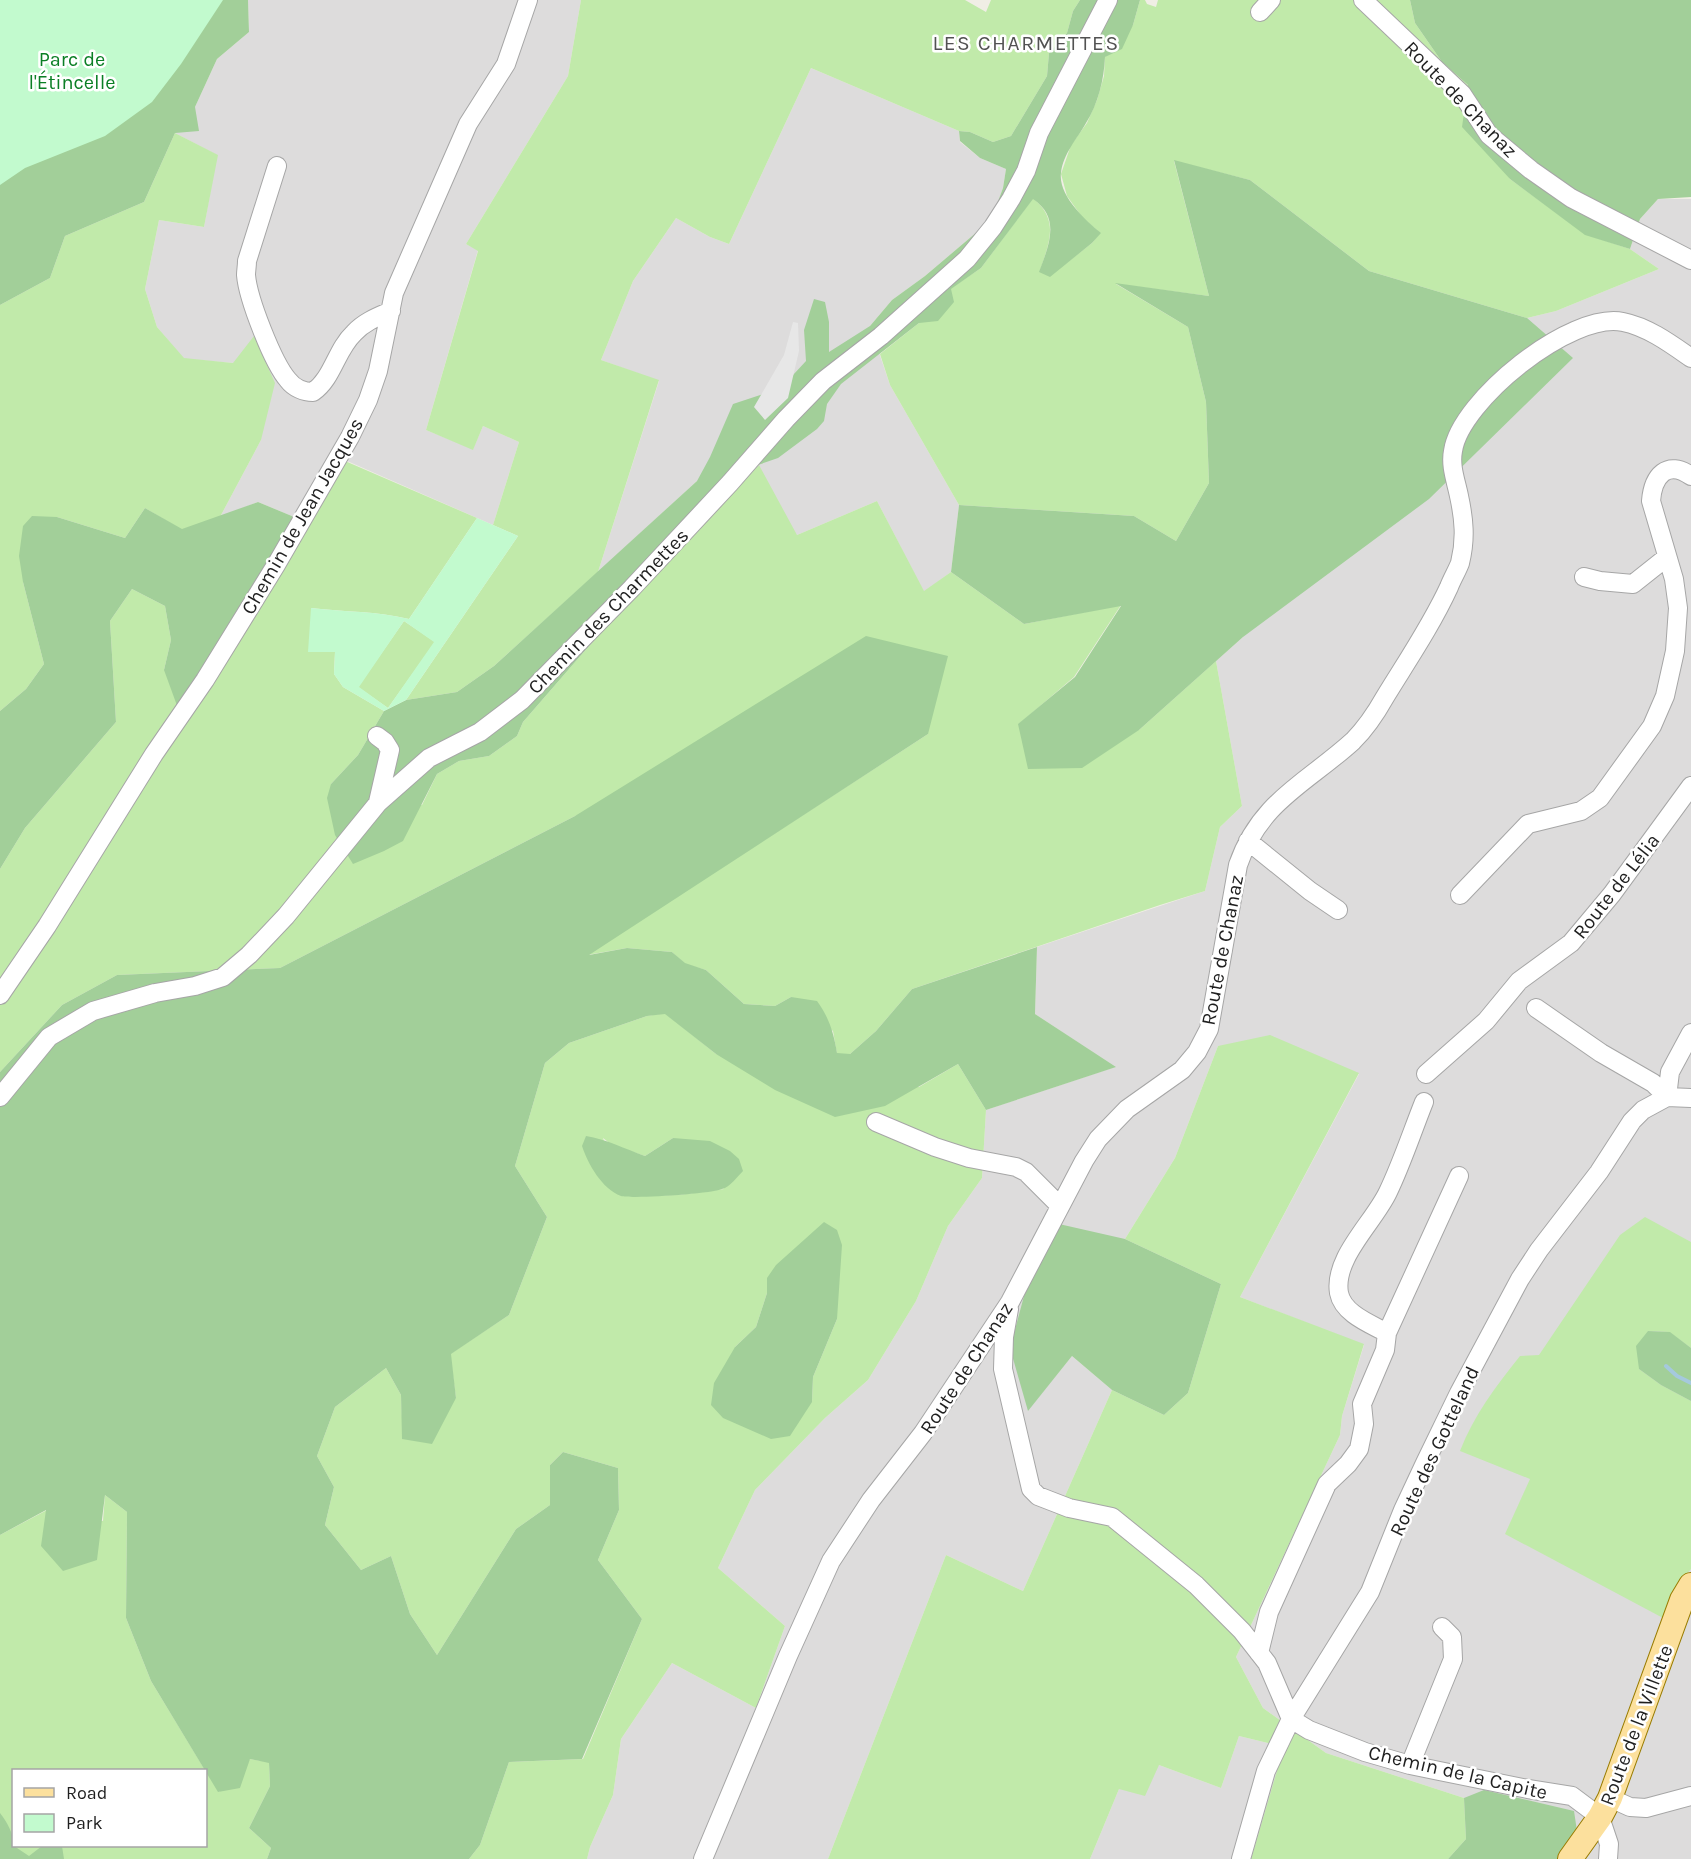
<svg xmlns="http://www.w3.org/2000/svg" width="1691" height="1859" viewBox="0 0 1691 1859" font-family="Karla,sans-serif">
  <rect width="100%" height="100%" fill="#f0eee5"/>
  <path fill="#dddcdc" d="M248 0H581L568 76 466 244 478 250 426 430 473 449 483 426 519 442 493 525 345 460 299 519 258 502 220 517 261 440 234 363 184 359 157 327 145 289 159 220 204 227 217 155 175 133 195 107 217 59 249 32Z
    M811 68 959 131 960 142 980 158 1006 169 1003 188 991 220 925 276 892 300 870 326 890 385 959 505 951 572 924 592 877 501 797 535 697 481 598 572 659 381 601 360 633 281 676 218 710 237 729 244Z
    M1658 199H1691V1859H1467L1464 1798 1326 1753 1263 1708 1236 1657 1340 1435 1342 1416 1364 1345 1240 1297 1359 1074 1218 1046 1175 1158 1125 1239 1031 1270 1028 1410 1072 1356 1112 1390 1023 1591 946 1555 828 1859H587L590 1847 613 1795 621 1739 672 1663 756 1708 785 1626 718 1568 755 1490 825 1418 868 1380 916 1301 948 1226 982 1178 986 1110 1115 1067 1035 1014 1037 947 1205 891 1220 827 1242 806 1216 661 1243 637 1462 375 1527 318 1556 311 1659 269 1630 249 1640 219Z
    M1239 1736 1285 1747 1251 1859H1090L1119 1789 1159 1765 1221 1788Z"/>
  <path fill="#c1eaaa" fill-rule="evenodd" d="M581 0H965L986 12 991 0H1080L1073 11 1067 33 1049 53 1047 76 1011 136 993 142 970 132 959 131 811 68 729 244 710 237 676 218 633 281 601 360 659 380 598 572 494 666 457 692 406 700 518 536 493 525 519 442 483 426 473 450 426 430 478 251 466 244 568 76Z
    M1140 0H1145L1147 4 1156 7 1158 0H1410L1415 23 1442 62 1468 85 1510 179 1585 234 1630 249 1659 269 1556 311 1527 318 1369 271 1250 180 1174 161 1209 296 1116 284 1188 327 1206 402 1209 483 1176 541 1134 516 959 505 890 385 880 354 919 323 950 289 981 268 1033 198C1060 221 1049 242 1040 271L1064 265 1092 243 1100 233 1082 217 1067 196 1061 174 1071 145 1087 123 1097 100 1104 76 1105 57 1133 25Z
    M175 133 218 155 204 227 159 220 145 289 157 327 184 358 233 363 254 336 275 383 261 440 220 517 182 530 145 508 125 538 57 517 23 582 44 664 26 689 0 711V305L50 278 65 236 144 202Z
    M345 461 477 518 409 619C377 611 344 612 311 608L335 652 334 674 343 687 384 711 358 755 331 784 422 805 437 774 459 761 489 756 517 736 523 722 596 638 759 465 797 535 877 501 924 591 951 572 1024 624 1121 605 1074 677 1019 724 1139 730 1216 661 1242 806 1220 827 1205 891 1160 905 912 989 876 1031 850 1054H837L833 1031 791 997 775 1006 744 1004 706 970 685 964 672 952 627 948 587 955 928 734 575 816 280 968 117 975 62 1005 0 1072V869L25 828 116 722 110 621 132 589 165 606 171 640 164 670Z
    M404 621 435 642 388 708 358 687Z
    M665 1013 716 1054 919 1087 958 1064 986 1110 982 1178 948 1226 916 1301 868 1380 825 1418 755 1490 718 1568 785 1626 756 1708 672 1663 621 1739 613 1795 590 1847 587 1859H469L480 1845 509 1762 583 1759 642 1619 598 1560 619 1510 618 1468 563 1452 550 1465V1505L516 1529 437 1655 410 1614 391 1556 361 1570 325 1525 334 1487 317 1456 335 1407 386 1368 401 1395 403 1439 456 1398 450 1354 509 1315 547 1217 515 1166 545 1063 569 1043 647 1016ZM603 1138 612 1145 645 1156 673 1138 724 1189 678 1195 622 1196ZM767 1278 837 1319 813 1377 812 1402 735 1347 756 1327 767 1293Z
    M1270 1035 1359 1073 1240 1297 1364 1344 1342 1416 1340 1435 1236 1657 1263 1708 1326 1753 1464 1798 1466 1839 1448 1859H1251L1284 1747 1239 1736 1221 1788 1159 1765 1145 1796 1119 1789 1090 1859H828L946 1555 1023 1591 1112 1390 1164 1415 1188 1393 1221 1284 1125 1239 1175 1158 1218 1046Z
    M1645 1217 1691 1242V1348L1669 1332 1648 1331 1639 1369 1661 1385 1691 1401V1569L1674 1589 1663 1618 1505 1534 1530 1479 1460 1451C1474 1415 1496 1386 1520 1356L1539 1355 1620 1235Z
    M105 1495 127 1512 126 1618 151 1681 205 1770H14V1846H206V1771L219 1792 250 1759 269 1762 270 1786 249 1828 271 1848 267 1859H0V1535L47 1510 103 1521Z"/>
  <path fill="#a2cf99" d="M217 0H248L249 32 217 59 195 107 199 131 175 133 144 202 65 236 50 278 0 305V176Z
    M1080 0H1140L1133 25 1122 49 1105 57C1104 80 1098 104 1086 123 1077 139 1063 154 1061 173 1058 195 1085 220 1101 233L1092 243 1050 277 1039 272C1049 245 1061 218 1033 199L981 268 951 289 954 302 938 321 919 323 841 384 827 404 824 421 817 429 778 458 758 465 596 638 523 722 517 736 489 756 459 761 437 774 403 841 384 851 353 864 335 835 327 798 331 784 358 755 384 711 406 700 457 692 494 666 697 481 710 457 733 404 781 388 806 361 804 330 814 299 825 302 829 322V352L870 326 892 300 925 276 991 220 1003 188 1006 169 980 158 960 141 959 131 970 132 993 142 1011 136 1047 76 1049 53 1067 33 1073 11Z
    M1410 0H1691V197L1658 199 1640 219 1630 249 1585 235 1510 179 1462 127 1468 85 1442 62 1415 23Z
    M1174 160 1250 180 1369 271 1527 318 1573 358 1429 499 1243 637 1139 730 1082 768 1028 769 1018 724 1075 677 1121 606 1024 624 951 572 959 505 1134 516 1176 541 1209 483 1206 402 1188 327 1115 283 1209 296Z
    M258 502 299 519 179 711 164 670 171 640 165 606 132 589 110 621 116 722 25 828 0 869V711L26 689 44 664 23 582 19 556 23 526 32 516 57 517 125 538 145 508 182 529Z
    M866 636 948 656 928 734 589 955 627 948 672 952 685 963 706 970 744 1004 775 1006 791 997 817 1001C829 1017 834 1034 837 1053L850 1054 876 1031 912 989 1037 947 1035 1014 1116 1067 986 1110 958 1064 885 1106 835 1117 775 1090 716 1054 665 1014 647 1016 569 1043 545 1063 515 1166 547 1217 509 1315 451 1354 456 1398 432 1444 402 1439 401 1395 386 1368 335 1407 317 1456 334 1487 325 1525 361 1570 391 1556 410 1614 437 1655 516 1529 550 1505V1465L563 1452 618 1468 619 1510 598 1560 642 1619 582 1759 509 1762 480 1845 469 1859H267L271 1848 249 1828 270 1786 269 1763 250 1759 240 1788 218 1792 151 1681 126 1618 127 1512 105 1495 97 1560 63 1571 41 1546 46 1510 0 1535V1072L62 1005 117 975 280 968 575 816Z
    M586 1136C606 1139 625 1149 645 1156L673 1138 710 1141 730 1151 739 1159 743 1171C737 1177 730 1187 722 1189 710 1194 632 1199 621 1196 602 1189 588 1164 582 1146Z
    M824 1222 837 1230 842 1245 837 1319 813 1377 812 1402 790 1436 771 1439 723 1418 711 1405 714 1383 735 1347 756 1327 767 1293V1278L776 1265Z
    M1059 1224 1125 1239 1221 1284 1188 1393 1164 1415 1112 1390 1072 1356 1028 1411 1010 1348 1031 1270Z
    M1648 1331 1670 1332 1691 1348V1401L1661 1385 1639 1369 1636 1346Z
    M1484 1790 1574 1811 1577 1831 1557 1859H1448L1466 1839 1464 1798Z
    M0 1813C7 1822 14 1834 14 1846L29 1856 42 1846H62L64 1859H0Z"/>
  <path fill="#c2face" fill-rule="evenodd" d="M0 0H223L181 64 152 102 105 136 25 168 0 185Z
    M477 518 518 536 406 700 384 711 343 687 334 674 335 652H308L311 608C344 612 377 611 409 619ZM404 621 434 642 388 708 359 687Z"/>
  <path fill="#e7e7e7" d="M793 322 798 323 799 351 788 398 765 420 754 407 784 355Z"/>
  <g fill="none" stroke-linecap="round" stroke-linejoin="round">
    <path stroke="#a5c9dd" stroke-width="4" d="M1666 1366 1677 1376 1691 1383"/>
    <g stroke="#a6a6a6" stroke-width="20">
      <path id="minor" d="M1363 0 1462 94 1489 135 1531 170 1571 198 1691 260
        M1260 12 1271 0
        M277 166 247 261C247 266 246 271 246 275 248 299 273 363 288 380 294 388 304 392 313 392 333 378 336 350 354 333 364 322 377 317 391 311
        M1584 577 1600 581 1633 584 1667 557
        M377 736 385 742 390 750 378 802
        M1248 841 1310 891 1338 910
        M1460 895 1528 824 1581 811 1600 798 1652 726 1665 696 1675 651 1678 608 1674 579 1651 501C1653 476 1667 459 1691 476
        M0 995 47 926 154 754 205 680 276 565 350 437 368 400 378 371 394 293 468 124 506 64 528 0
        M1536 1008 1601 1053 1653 1083 1667 1097
        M1426 1074 1486 1021 1519 981 1571 943 1612 894 1691 786
        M0 1097 49 1037 93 1011 155 993 195 986 223 977 249 955 286 916 378 803 429 758 480 732 522 700 632 588 730 483 786 419 823 381 881 336 967 259 993 227 1011 199 1026 171 1039 133 1108 0
        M1667 1097 1670 1072 1691 1033
        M876 1122 935 1147 969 1158 1016 1167 1026 1172 1060 1206
        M1009 1309 1004 1337 1003 1369 1031 1489 1038 1496 1069 1508 1112 1517 1196 1585 1242 1631 1267 1663 1291 1719 1309 1730 1365 1752 1410 1765 1528 1789 1572 1796 1600 1817 1609 1844 1608 1859
        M1387 1333 1459 1176
        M1259 1653 1269 1612 1327 1484 1348 1464 1359 1449 1364 1424 1362 1404 1385 1350 1387 1333C1371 1324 1343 1314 1339 1293 1333 1258 1374 1222 1388 1192 1402 1163 1412 1132 1424 1102
        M1410 1765 1453 1659 1452 1637 1442 1627
        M1610 1798 1630 1807 1646 1808 1691 1796
        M703 1859 788 1656 831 1561 871 1500 923 1433 1010 1302 1084 1161 1098 1139 1127 1109 1182 1070 1197 1052 1209 1029 1238 865C1260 801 1307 783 1353 741 1366 728 1376 713 1385 697 1407 661 1431 626 1449 587 1452 579 1457 571 1460 563 1466 539 1464 519 1459 496 1456 481 1450 466 1453 451 1460 401 1571 311 1623 322 1648 327 1671 344 1691 358
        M1241 1859 1266 1771 1291 1719 1370 1592 1403 1510 1425 1463 1459 1393 1520 1279 1539 1250 1599 1172 1632 1121 1643 1110 1667 1097 1691 1098"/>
    </g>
    <g stroke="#997c00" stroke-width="26">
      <path id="major" d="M1570 1859 1600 1817 1610 1798 1682 1600 1691 1585"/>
    </g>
    <use href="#minor" stroke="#fff" stroke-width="18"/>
    <use href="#major" stroke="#fce09d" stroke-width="24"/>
  </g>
  <g text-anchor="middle" stroke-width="5" stroke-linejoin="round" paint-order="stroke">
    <g font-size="20" fill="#0b7f25" stroke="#fff">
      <text x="72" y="66">Parc de<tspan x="72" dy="23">l'Étincelle</tspan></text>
    </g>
    <g font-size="20" fill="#1f1f1f" stroke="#fff">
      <text transform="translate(1461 99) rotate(46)" y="7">Route de Chanaz</text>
      <text transform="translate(302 516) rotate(-60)" y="7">Chemin de Jean Jacques</text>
      <text transform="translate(608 611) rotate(-46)" y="7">Chemin des Charmettes</text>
      <text transform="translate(1616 886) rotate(-52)" y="7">Route de Lélia</text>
      <text transform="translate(1222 950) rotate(-79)" y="7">Route de Chanaz</text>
      <text transform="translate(966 1368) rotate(-57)" y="7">Route de Chanaz</text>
      <text transform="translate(1434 1451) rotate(-65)" y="7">Route des Gotteland</text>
      <text transform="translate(1636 1725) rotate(-69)" y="7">Route de la Villette</text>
      <text transform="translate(1458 1772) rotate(13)" y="7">Chemin de la Capite</text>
    </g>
    <g font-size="21" letter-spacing="1.5" fill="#525252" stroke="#fff">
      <text x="1026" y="50">LES CHARMETTES</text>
    </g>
  </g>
  <rect x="12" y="1769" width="195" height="78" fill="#ffffff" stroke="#a5a5a5" stroke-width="1.5"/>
  <rect x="24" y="1788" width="30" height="9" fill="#fce09d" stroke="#a5a5a5" stroke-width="1.5"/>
  <text x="66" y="1799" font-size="18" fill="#1f1f1f">Road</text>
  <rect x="24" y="1814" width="30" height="18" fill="#c2face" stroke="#a5a5a5" stroke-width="1.5"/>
  <text x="66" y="1829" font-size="18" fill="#1f1f1f">Park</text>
</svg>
